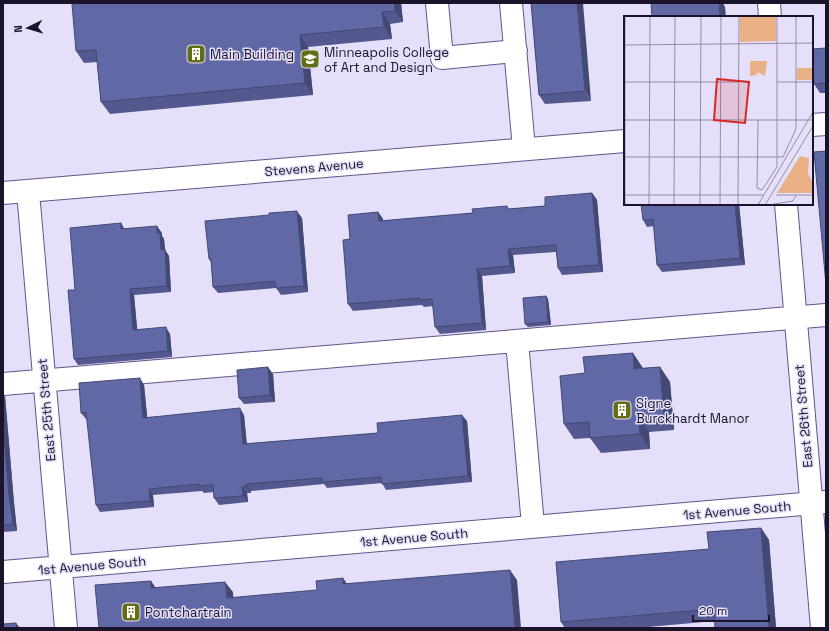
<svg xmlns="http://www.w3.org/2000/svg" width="829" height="631" viewBox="0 0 829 631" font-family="'Space Grotesk',sans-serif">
  <rect width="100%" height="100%" fill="#e5dff9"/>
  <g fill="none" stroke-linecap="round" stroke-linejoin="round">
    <g stroke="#65538c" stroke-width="24">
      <path id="minor" d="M437 3 442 58 516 51
        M511 3 524 149
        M769 3 770 17
        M812 125 826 124
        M28 192 66 628
        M3 193 625 141
        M786 204 822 628
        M517 341 533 526
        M3 384 826 315
        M3 572 826 502"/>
    </g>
    <use href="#minor" stroke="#fff" stroke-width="22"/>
  </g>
  <path fill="#53598f" d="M86 3H401L403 22 390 24 392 39 308 47 313 95 110 114 101 102 97 62 84 63 76 51Z
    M531 3 591 101 545 104 539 95Z
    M826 48V93H820L814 84Z
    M592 193 597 200 603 272 562 275 558 268 556 252 513 255 515 273 482 276 486 330 440 334 435 327 433 306 424 307 422 305 353 311 348 304 350 239 378 212 383 219V221L473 213 507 206 509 209 545 206Z
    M739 204 745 265 662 272 657 265 654 226 647 227 643 220Z
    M302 218 308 292 281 295 276 288 218 293 213 287 211 262 209 259Z
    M121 223 124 229 162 233V236L164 239 165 250 169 256 171 292 134 295 137 330 170 334 172 357 78 365 74 359 75 290Z
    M546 296 548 299 551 325 528 327 525 324Z
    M660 367 670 382 674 430 649 432 650 449 601 453 590 438 574 439 564 424 643 368Z
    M273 374 275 402 244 404 239 398Z
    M144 385 147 417 244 415 247 444 378 433 467 421 472 482 386 490 382 483 327 488 324 484 251 491V493H247L248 502 219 505 214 498V492L204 493 202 491 153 495 154 507 100 512 96 505 87 419H86L81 413Z
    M3 394 5 396 14 503 17 531 3 532Z
    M761 528 769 540 776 628H715V621L637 628H565L561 622 709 549Z"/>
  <path fill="#434974" d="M394 3H401L403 22 395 11Z
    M577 3H583L591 101 585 91Z
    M719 3H723L725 7 726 17H720Z
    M382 12 390 24 392 39 384 27Z
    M300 35 308 47 313 95 305 83Z
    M592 193 597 200 603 272 599 265Z
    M735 204H739L745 265 740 258Z
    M297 211 302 218 308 292 304 286Z
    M378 212 383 219V228L379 221Z
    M121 223 125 230 121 229Z
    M157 226 162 233V236L164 239 165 250 169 256 171 292 167 286 161 250 157 233Z
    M508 249 513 255 515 273 510 266Z
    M477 269 482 276 486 330 482 323Z
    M130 289 134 295 138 337 133 330Z
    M546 296 548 299 551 325 548 322Z
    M166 327 170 334 172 357 168 351Z
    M633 353 643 368 634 369Z
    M268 367 273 374 275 402 270 395Z
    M660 367 670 382 674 430 664 415Z
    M140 378 144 385 148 424 143 418Z
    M3 394 5 396 14 503 17 531 13 524 9 496 3 424Z
    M240 408 244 415 247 450 243 444Z
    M462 415 467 421 472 482 468 476Z
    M638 417 649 432 650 449 640 434Z
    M246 484 251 491V493L246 486Z
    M242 487 247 493 248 502 243 496Z
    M149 489 153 495 154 507 150 501Z
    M761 528 769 540 776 628H769Z
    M510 570 517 580 521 628H515Z
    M343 578 350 588 343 584Z
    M151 581 158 591 151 588Z
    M225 582 233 592 234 608 227 598Z
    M16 623 20 628H17Z"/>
  <path fill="#6068a6" stroke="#434974" d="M86 3H394L395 11 382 12 384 27 300 35 305 83 101 102 96 50 76 51 72 4Z
    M531 3H577L585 91 539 95Z
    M651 3H719L720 17H652Z
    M826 48V83L814 84 812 49Z
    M826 151V285L814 152Z
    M592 193 599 265 558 268 556 245 508 249 510 266 477 269 482 323 435 327 432 299 419 300V298L348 304 343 240 350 239 348 215 378 212 379 221 473 213 472 209 507 206 508 209 545 206V197Z
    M641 204H735L740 258 657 265 653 219 643 220Z
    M297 211 304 286 276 288 275 281 213 287 211 259H209L205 221 269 215V213Z
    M121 223V229L157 226V233H160L161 250 165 249 167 286 130 289 133 330 166 327 168 351 74 359 68 290H75L70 228Z
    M546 296 548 322 525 324 523 298Z
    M633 353 634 369 660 367 664 415 638 417 640 434 590 438 589 422 564 424 560 376 585 373 583 357Z
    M268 367 270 395 239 398 237 370Z
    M140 378 143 418 240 408 243 444 378 433 377 423 462 415 468 476 382 484 381 477 322 482V478L246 484V486L242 487 243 496 214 498 213 485 199 486V484L149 489 150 501 96 505 86 412 81 413 79 383Z
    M3 424 9 496 13 524 3 525Z
    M761 528 769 628H715L714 609 561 622 556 562 709 549 707 532Z
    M510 570 515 628H99L95 585 151 581V588L225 582 227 598 317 590 316 581 343 578V584Z
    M16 623 17 628H3V624Z"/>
  <defs>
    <g id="building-square" transform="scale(1)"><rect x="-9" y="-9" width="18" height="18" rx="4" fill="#636e17" stroke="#e5dff9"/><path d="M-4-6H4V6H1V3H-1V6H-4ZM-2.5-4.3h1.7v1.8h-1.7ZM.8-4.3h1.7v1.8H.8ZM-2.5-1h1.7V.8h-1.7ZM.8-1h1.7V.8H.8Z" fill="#fff"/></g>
    <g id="university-square" transform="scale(1)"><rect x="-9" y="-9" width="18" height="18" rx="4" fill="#636e17" stroke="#e5dff9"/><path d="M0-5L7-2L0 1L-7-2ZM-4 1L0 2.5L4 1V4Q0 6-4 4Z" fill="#fff"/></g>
  </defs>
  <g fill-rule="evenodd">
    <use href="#building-square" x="196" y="54"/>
    <use href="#university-square" x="310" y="59"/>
    <use href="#building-square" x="622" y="410"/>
    <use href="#building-square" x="131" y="612"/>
  </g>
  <g text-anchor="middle" stroke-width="3" stroke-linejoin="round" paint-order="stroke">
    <g font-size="13" fill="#1a132a" stroke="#e5dff9" text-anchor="start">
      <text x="324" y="57">Minneapolis College<tspan x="324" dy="15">of Art and Design</tspan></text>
      <text x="210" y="59">Main Building</text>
      <text x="636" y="408">Signe<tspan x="636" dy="15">Burckhardt Manor</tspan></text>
      <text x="145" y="617">Pontchartrain</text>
    </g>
    <g font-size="13" fill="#1a132a" stroke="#e5dff9">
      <text transform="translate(314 167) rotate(-5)" y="5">Stevens Avenue</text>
      <text transform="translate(46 410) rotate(-95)" y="5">East 25th Street</text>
      <text transform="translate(803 416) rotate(-95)" y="5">East 26th Street</text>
      <text transform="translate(737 510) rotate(-5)" y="5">1st Avenue South</text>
      <text transform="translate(414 537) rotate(-5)" y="5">1st Avenue South</text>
      <text transform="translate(92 565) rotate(-5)" y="5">1st Avenue South</text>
    </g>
  </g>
  <g transform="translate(624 16)">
    <rect width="189" height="189" fill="#e5dff9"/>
    <path d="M116 0H152V25L116 26ZM126 45H143L141 60 133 56V59L126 60ZM173 52H189V64H173ZM176 140 185 142 184 158 188 165 189 177H153Z" fill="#eab086"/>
    <path fill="none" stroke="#948da6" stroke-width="1" d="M0 29 189 27M0 66H115M153 66H189M0 104H189M134 104 133 172 138 174 153 151V0M0 141H159L172 113V0M0 179H139M152 179H189M150 188 169 185 172 179M1 189V0M25 189 26 0M50 189 51 0M76 189 77 0M96 189 97 0M114 189 115 0M134 189 189 96M141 189 189 110"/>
    <path fill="#d62828" fill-opacity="0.15" stroke="#d62828" stroke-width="2" d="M93 63 125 66 121 107 90 104Z"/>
    <rect width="189" height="189" fill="none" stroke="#1a132a" stroke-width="2"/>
  </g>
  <rect width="829" height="631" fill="none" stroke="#1a132a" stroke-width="8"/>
  <g transform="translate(28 28) rotate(265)" stroke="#e5dff9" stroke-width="3" paint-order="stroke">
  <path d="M0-3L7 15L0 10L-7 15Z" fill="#1a132a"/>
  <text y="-6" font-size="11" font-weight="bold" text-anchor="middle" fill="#1a132a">N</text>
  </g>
  <path d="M693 615v6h76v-6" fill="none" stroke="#1a132a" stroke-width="2"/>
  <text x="699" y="615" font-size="12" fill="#1a132a" stroke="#e5dff9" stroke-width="3" paint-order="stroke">20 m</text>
</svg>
